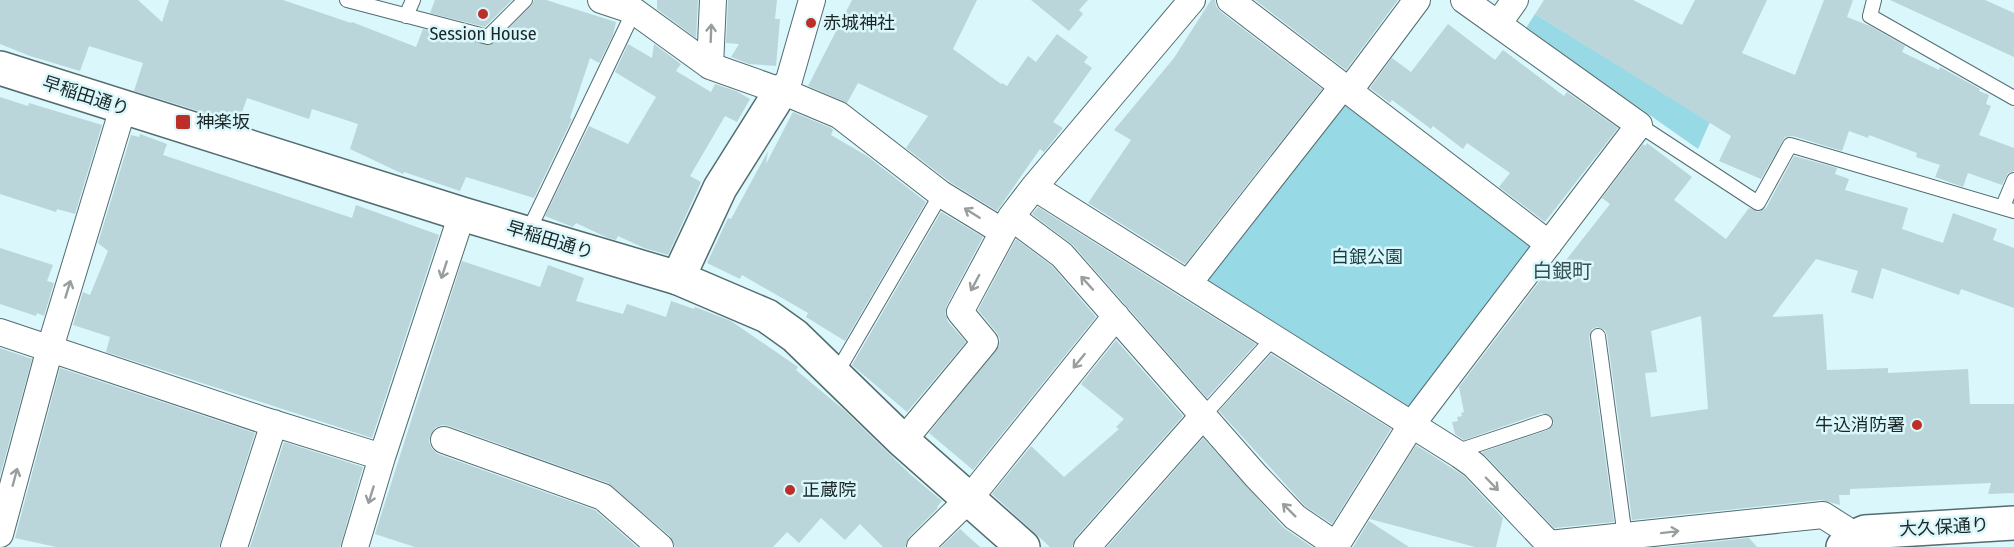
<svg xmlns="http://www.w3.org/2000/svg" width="2014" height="547" viewBox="0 0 2014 547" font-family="'Fira Sans Condensed','Noto Sans JP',sans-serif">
  <rect width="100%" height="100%" fill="#daf7fb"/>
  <path fill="#97dae5" d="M1535 14 1710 122 1698 149 1526 28Z
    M1345 100 1533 245 1405 414 1201 283Z"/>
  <path fill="#bad6da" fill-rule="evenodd" d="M0 0H138L162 22 169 0H283L351 23 352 22 416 47 423 29 491 45 531 6 534 0H546L616 22 613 35 599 63 590 58 570 118 572 119 534 198 466 177 460 191 404 172 403 174 350 149 358 124 312 109 309 119 247 98 239 121 219 114 218 117 134 91 143 63 89 46 80 71 30 56 0 44Z
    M435 0H512L485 27 430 13Z
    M657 0H698L696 38 657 9Z
    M728 0H777L775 19H780L776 66 749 64 731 57 739 44 726 43Z
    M852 0H977L953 49 1001 84 1002 83 1007 86 1028 56 1036 62 1057 34 1088 57 1084 62 1092 68 1053 122 1063 128 1044 152 1040 149 997 211 950 182 906 148 928 116 858 83 847 103 808 86Z
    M1031 0H1088L1079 10 1083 14 1069 31Z
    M1211 0H1215L1216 6 1221 12 1322 89 1185 264 1088 203 1131 140 1114 130 1174 58Z
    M1255 0H1398L1346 70Z
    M1544 0H1633L1682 25 1695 0H1767L1742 53 1795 75 1824 0H1853L1847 17 1870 26 1905 46 1902 52 1939 70 1940 67 1980 89 1979 91 1989 95 1986 104 1991 106 1979 135 2014 148V171L2008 173 2002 185 1968 173 1963 187 1935 177 1940 165 1916 157 1917 153 1869 135 1868 138 1849 131 1842 151 1793 136 1785 137 1761 179 1719 161 1731 136 1535 14Z
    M1890 0H1985L2014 13V57Z
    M1448 24 1495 60 1503 50 1564 96 1567 92 1618 128 1545 222 1499 187 1510 173 1467 143 1463 149 1433 126 1431 129 1392 100 1390 103 1370 88 1392 58 1411 72Z
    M628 44 652 58 654 44 681 64 676 71 711 92 715 84 736 91 750 99 737 122 725 116 690 176 701 182 668 255 644 248 618 236 616 240 608 238 576 223 573 227 545 216 589 126 628 144 656 97 615 72Z
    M0 97 28 106 29 103 102 125 75 214 57 209 56 212 0 194Z
    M793 112 831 128 833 130 831 135 867 156 926 202 845 341 806 317 808 313 742 275 740 279 707 263 728 218 731 219 768 151 766 164Z
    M140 134 167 144 163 155 352 218 356 205 439 235 372 438 106 352 110 337 73 325 83 292 90 295 108 251 98 243 131 135 139 137Z
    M1647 143 1692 177 1674 200 1726 239 1749 208 1758 212 1766 208 1794 156 1837 168 1835 174 1849 179 1845 190 1908 208 1902 229 1943 243 1953 213 1997 229 1993 240 2014 248V308L1961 289 1959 295 1882 268 1873 299 1851 292 1858 271 1816 259 1772 317 1823 314 1827 370 1888 368V373L1968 369 1970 404H2014V493L1988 494 1991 483 1850 489V495H1839L1840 505 1821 500 1632 520 1607 335 1605 330 1597 327 1592 329 1589 337 1614 522 1554 528 1482 452 1548 430 1554 423 1550 415 1542 413 1464 440 1455 434 1452 422 1458 421 1457 417 1462 416 1461 413 1464 412 1459 387 1545 274 1552 278 1610 204 1602 198 1643 144 1645 146ZM1701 316 1708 409 1651 417 1645 373 1657 372 1651 331Z
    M1038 207 1179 296 1256 344 1207 398 1073 245 1032 214Z
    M941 212 983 237 947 305 945 313 948 322 966 342 907 412 852 365Z
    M1016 239 1052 266 1096 317 973 470 929 433 999 346 1000 339 997 333 978 310Z
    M0 248 53 265 47 281 54 283 44 316 37 313 36 316 0 304Z
    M462 261 540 287 548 265 584 278 576 301 623 314 627 304 666 317 671 301 694 309 695 307 731 321 798 367 796 370 844 410 911 475 942 501 937 507 938 508 909 537 905 547H883L860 524 845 540 821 518 799 543 787 532 773 547H675L670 536 608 483 449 426 442 425 435 428 430 436 429 442 432 449 438 454 595 510 637 547H415L375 534Z
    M1116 340 1183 416 1076 537 1072 547H1050L992 494 1031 446 1064 477 1119 429 1116 427 1124 419 1081 384Z
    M0 348 32 359 0 476Z
    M1271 354 1391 429 1332 524 1305 506 1219 411Z
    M60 368 255 433 219 547H56L15 538Z
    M1203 438 1284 528 1312 547H1107Z
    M284 442 363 467 340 547H250Z
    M1416 445 1464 476 1503 518 1496 547H1475L1370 519Z
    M1369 521 1409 547H1353Z
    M960 529 980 547H941Z
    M1749 538 1757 547H1663Z"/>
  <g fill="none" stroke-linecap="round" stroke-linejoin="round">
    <g stroke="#536c70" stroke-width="16">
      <path id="lane" d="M347 0 488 37 525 0
        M1874 0 1870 16 2014 98
        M406 16 413 0
        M1639 125 1758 203 1790 145 2014 211
        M2003 206 2014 180
        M527 234 634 11
        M1598 336 1625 537
        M836 374 941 194
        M1203 416 1276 335
        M1460 455 1464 449 1545 422"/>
    </g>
    <g stroke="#536c70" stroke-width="28">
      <path id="street" d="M601 0 634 11 710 66 789 94 839 115 941 194 1003 232
        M1230 0 1549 244
        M1498 24 1515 0
        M710 66 713 0
        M781 91 789 80 812 0
        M1349 91 1417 0
        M1034 187 1460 455 1474 465 1549 544
        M1011 217 1062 255 1256 476 1295 517 1336 545
        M1188 284 1343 86
        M0 332 263 420 382 457
        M444 440 603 497 660 547
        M903 441 985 342 960 312 1011 217 1034 187 1192 0
        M0 534 50 348 123 108
        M1549 544 1823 515 1856 536
        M234 547 274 423
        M355 547 382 457 462 214
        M920 547 969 499 1116 316
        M1087 547 1203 416
        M1335 547 1412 424 1639 125 1464 0"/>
    </g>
    <g stroke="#536c70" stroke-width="36">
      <path id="secondary" d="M678 278 720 188 781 91"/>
    </g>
    <g stroke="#536c70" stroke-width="36">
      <path id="primary" d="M0 68 462 214 678 278 767 316 795 336 903 441 1023 547
        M1843 547 1856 536 1865 532 2014 523"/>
    </g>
    <use href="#lane" stroke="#fff" stroke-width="14"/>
    <use href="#street" stroke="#fff" stroke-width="26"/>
    <use href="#secondary" stroke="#fff" stroke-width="33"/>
    <use href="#primary" stroke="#fff" stroke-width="33"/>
  </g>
  <defs><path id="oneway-shaft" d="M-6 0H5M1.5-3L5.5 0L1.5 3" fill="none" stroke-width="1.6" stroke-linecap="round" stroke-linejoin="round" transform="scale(1.5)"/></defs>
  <g stroke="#989d9e">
    <use href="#oneway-shaft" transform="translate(711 33) rotate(-88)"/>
    <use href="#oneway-shaft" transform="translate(972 213) rotate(-148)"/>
    <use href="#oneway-shaft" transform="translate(444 270) rotate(108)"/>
    <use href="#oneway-shaft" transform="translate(975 283) rotate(118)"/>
    <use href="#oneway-shaft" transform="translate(1087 283) rotate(-132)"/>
    <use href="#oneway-shaft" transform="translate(68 289) rotate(-73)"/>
    <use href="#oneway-shaft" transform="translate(1079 361) rotate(129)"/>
    <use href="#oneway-shaft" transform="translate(15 477) rotate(-75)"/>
    <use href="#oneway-shaft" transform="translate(1492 484) rotate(46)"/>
    <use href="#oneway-shaft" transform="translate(371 495) rotate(107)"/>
    <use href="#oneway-shaft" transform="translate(1289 510) rotate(-135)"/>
    <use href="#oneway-shaft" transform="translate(1670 532) rotate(-7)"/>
  </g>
  <g fill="#bd2e28" stroke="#daf7fb" stroke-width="2">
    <circle cx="483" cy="14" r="6"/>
    <circle cx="811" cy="23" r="6"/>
    <rect x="175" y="114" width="16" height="16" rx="3"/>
    <circle cx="1917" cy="425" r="6"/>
    <circle cx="790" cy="490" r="6"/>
  </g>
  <g text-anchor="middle" stroke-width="5" stroke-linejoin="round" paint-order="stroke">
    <g font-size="18" fill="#1b2627" stroke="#daf7fb" text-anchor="start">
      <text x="823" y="29">赤城神社</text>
      <text x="483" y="40" text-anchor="middle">Session House</text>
      <text x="196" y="128">神楽坂</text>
      <text x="1905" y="431" text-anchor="end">牛込消防署</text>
      <text x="802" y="496">正蔵院</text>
    </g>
    <g font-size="18" fill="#1b2627" stroke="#daf7fb">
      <text transform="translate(86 96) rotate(18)" y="6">早稲田通り</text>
      <text transform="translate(550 240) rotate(17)" y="6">早稲田通り</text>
      <text transform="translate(1944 527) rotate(-3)" y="6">大久保通り</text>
    </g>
    <g font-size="18" fill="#173e43" stroke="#daf7fb">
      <text x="1367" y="263">白銀公園</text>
    </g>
    <g font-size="20" fill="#375054" stroke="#daf7fb">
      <text x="1562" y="278">白銀町</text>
    </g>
  </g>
</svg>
